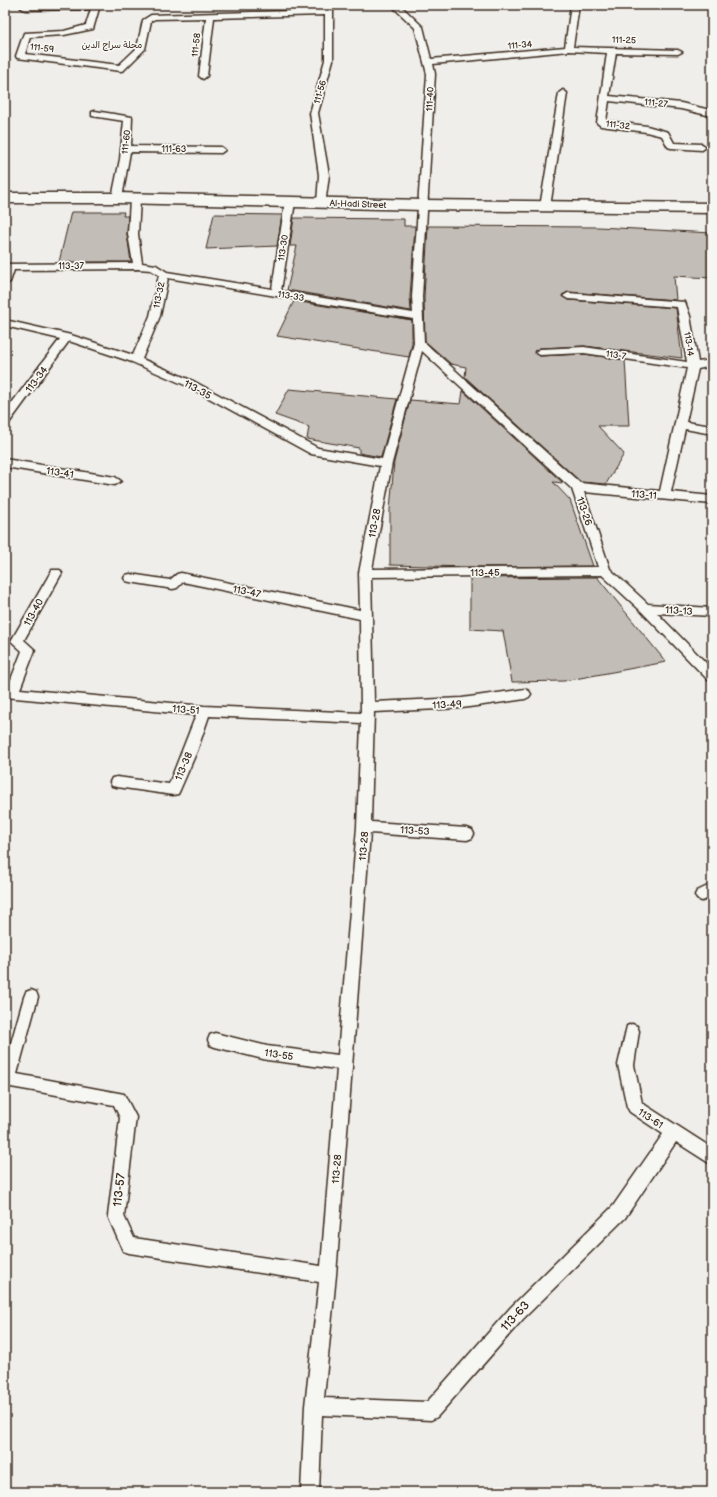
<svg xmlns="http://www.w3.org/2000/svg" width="717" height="1497" viewBox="0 0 717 1497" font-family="'Balsamiq Sans','Playpen Sans Arabic',sans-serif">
  <rect width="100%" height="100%" fill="#efeeea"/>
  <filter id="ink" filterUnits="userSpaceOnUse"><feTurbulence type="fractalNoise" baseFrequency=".025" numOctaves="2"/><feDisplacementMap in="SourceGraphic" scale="8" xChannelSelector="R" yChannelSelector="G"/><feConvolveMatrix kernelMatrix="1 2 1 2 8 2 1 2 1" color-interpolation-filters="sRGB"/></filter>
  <g filter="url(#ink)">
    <path fill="#c2bdb7" stroke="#3b2a1e" d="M71 212H124L123 216H128L127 234 131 262H59Z
      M214 214 282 215 277 246 206 249Z
      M294 218 404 219V226H415L410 297 411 311 287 290 297 246H290Z
      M428 226 598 227 712 233V278L674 276 676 300 568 292 562 295 568 300 676 308 682 358 584 346 540 348 534 351 540 356 584 354 625 360 629 426H598L624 454 606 484 581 482 465 377 466 367 451 364 425 341 424 297Z
      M294 301 412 320V343L409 357 277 336Z
      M289 389 397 399 381 457 359 453V448L307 439 309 427 275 415Z
      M463 391 563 483 553 482 570 500 593 566 470 567 390 565V510L394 462 410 400 461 404Z
      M597 577 666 662 564 681 512 682 503 631 470 629V578Z"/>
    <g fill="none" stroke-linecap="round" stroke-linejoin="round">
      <g stroke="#3b2a1e" stroke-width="3">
        <path id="service" d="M46 5H100L93 29 64 35 30 37 25 54 119 65 137 48 143 20 151 15 325 10V5H333V60L318 113 329 175 325 205H319L317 203 319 175 310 113 325 60V15L214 18 207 76 203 79 199 76 206 18 155 19 151 21 145 49 124 70 121 71 17 58 16 56 24 33 64 31 86 25 91 9 25 10 21 8 25 6Z
          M391 5H400L423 27 431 59 565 47 571 5H579L573 47 678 50 682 52 678 54 616 53 609 96 681 103 710 110 711 112 707 115 681 109 609 101 606 121 647 126 668 132 674 143 702 144 706 147 702 150 671 148 668 147 662 136 646 132 601 126 597 123 607 53 569 51 433 64 435 74 422 297 424 342 580 483 660 491 687 368 584 353 540 355 535 352 540 349 584 347 687 362 677 307 568 299 563 296 568 293 685 302 690 316 698 362 712 360V366L698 369 686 422 712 426V434L685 429 671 492 712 496V504L584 492 610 569 648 604 712 608V616L657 613 712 669V682L708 680 641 611 602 575 371 577 374 702 462 698 525 689 529 691 531 694 529 697 525 699 462 708 374 712 371 822 467 828 472 830 474 834 472 838 467 840 370 833 336 1275 324 1398 427 1402 511 1307 613 1206 663 1134 630 1112 627 1107 618 1065 627 1026 632 1024 637 1026 639 1031 634 1065 642 1103 712 1148V1165L676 1142 625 1218 523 1319 437 1417 431 1420 322 1415 319 1492H301L305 1406 319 1282 129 1253 123 1251 108 1216 120 1118 114 1105 5 1086V1064L24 997 26 992 31 990 36 992 38 997 17 1074 124 1094 136 1117 124 1216 134 1238 321 1266 337 1069 267 1060 215 1047 210 1045 208 1040 210 1035 215 1033 267 1046 338 1055 357 827 361 723 209 716 197 751 180 790 178 794 173 795 117 787 112 786 110 782 112 778 117 777 169 784 196 715 5 697V687H8L22 651 11 641 52 570H60L62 573 24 640 35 650 20 689 204 706 361 713 360 619 183 582 177 588 173 589 130 582 126 581 124 578 126 575 130 574 170 580 177 574 181 573 360 610 359 573 380 466 311 454 187 386 132 362 69 341 9 423 5 424V412L60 339 5 326V320L71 335 133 355 150 316 159 275 151 270 138 269 14 270 10 282 5 285V264L133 263 128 234 130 199 135 196 140 199 138 234 142 263 156 265 167 272 272 289 285 202 290 199 295 202 281 291 413 313 412 297 427 74 415 28ZM168 278 413 319 414 343 382 459 318 448 195 382 142 359 160 316ZM422 351 572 489 598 567 372 569 392 463Z
          M563 90 567 93 550 207 545 210 540 207 559 93Z
          M95 111 132 117 131 146 221 147 225 150 221 153 130 152 122 198 120 200H114L112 198 120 159 124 121 92 116V112Z
          M5 459 115 477 121 481 115 485 5 467Z
          M712 884V897L702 901 697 899 695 895 697 891Z"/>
      </g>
      <g stroke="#3b2a1e" stroke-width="3">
        <path id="tertiary" d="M5 193H117L424 200 712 203V213L424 210 117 203H5Z"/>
      </g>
      <use href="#service" fill="#f6f6f2" fill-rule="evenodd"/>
      <use href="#tertiary" fill="#f6f6f2" fill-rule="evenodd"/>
    </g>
  </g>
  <g text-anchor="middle" stroke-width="3.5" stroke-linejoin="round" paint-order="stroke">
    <g font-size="9" fill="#3b2a1e" stroke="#f6f6f2">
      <text transform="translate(624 40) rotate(2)" y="3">111-25</text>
      <text transform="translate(196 45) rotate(-84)" y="3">111-58</text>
      <text transform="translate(520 45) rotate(-5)" y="3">111-34</text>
      <text transform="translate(42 48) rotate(7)" y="3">111-59</text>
      <text transform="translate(320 92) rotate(-74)" y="3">111-56</text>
      <text transform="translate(430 99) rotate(-87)" y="3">111-40</text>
      <text transform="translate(656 103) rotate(6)" y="3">111-27</text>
      <text transform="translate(618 125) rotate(7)" y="3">111-32</text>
      <text transform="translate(126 142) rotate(-84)" y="3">111-60</text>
      <text x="174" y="152">111-63</text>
      <text transform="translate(358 204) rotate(2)" y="3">Al-Hadi Street</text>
      <text transform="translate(283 248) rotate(-81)" y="3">113-30</text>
      <text x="71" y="269">113-37</text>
      <text transform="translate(159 295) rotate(-78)" y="3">113-32</text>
      <text transform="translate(291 296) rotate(9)" y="3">113-33</text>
      <text transform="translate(689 344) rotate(81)" y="3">113-14</text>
      <text transform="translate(616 355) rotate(8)" y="3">113-7</text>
    </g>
    <g font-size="9" fill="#3b2a1e" stroke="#f6f6f2">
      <text x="112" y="48">محلة سراج الدين</text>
    </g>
    <g font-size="10" fill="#3b2a1e" stroke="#f6f6f2">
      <text transform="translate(36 379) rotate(-53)" y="4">113-34</text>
      <text transform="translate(198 389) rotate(28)" y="4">113-35</text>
      <text transform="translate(60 472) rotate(9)" y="4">113-41</text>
      <text transform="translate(644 494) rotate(5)" y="4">113-11</text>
      <text transform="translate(585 511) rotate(71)" y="4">113-26</text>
      <text transform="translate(374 523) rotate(-79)" y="4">113-28</text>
      <text x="485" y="576">113-45</text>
      <text transform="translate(247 591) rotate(12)" y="4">113-47</text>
      <text transform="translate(679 610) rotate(4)" y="4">113-13</text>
      <text transform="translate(33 612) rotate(-61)" y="4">113-40</text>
      <text transform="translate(447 704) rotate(-3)" y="4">113-49</text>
      <text transform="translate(186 709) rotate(5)" y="4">113-51</text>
      <text transform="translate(183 766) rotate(-67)" y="4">113-38</text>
      <text transform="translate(415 830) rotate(4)" y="4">113-53</text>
      <text transform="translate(363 846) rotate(-85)" y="4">113-28</text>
      <text transform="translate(279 1054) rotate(9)" y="4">113-55</text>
      <text transform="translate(651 1118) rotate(33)" y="4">113-61</text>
      <text transform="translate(336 1169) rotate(-85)" y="4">113-28</text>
    </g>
    <g font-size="12" fill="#3b2a1e" stroke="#f6f6f2">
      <text transform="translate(119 1190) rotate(-83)" y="4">113-57</text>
      <text transform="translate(515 1316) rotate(-47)" y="4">113-63</text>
    </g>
  </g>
  <rect width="717" height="1497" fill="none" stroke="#f6f6f2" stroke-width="20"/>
  <rect x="10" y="10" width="697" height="1477" fill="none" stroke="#3b2a1e" stroke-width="1.5" filter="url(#ink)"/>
</svg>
